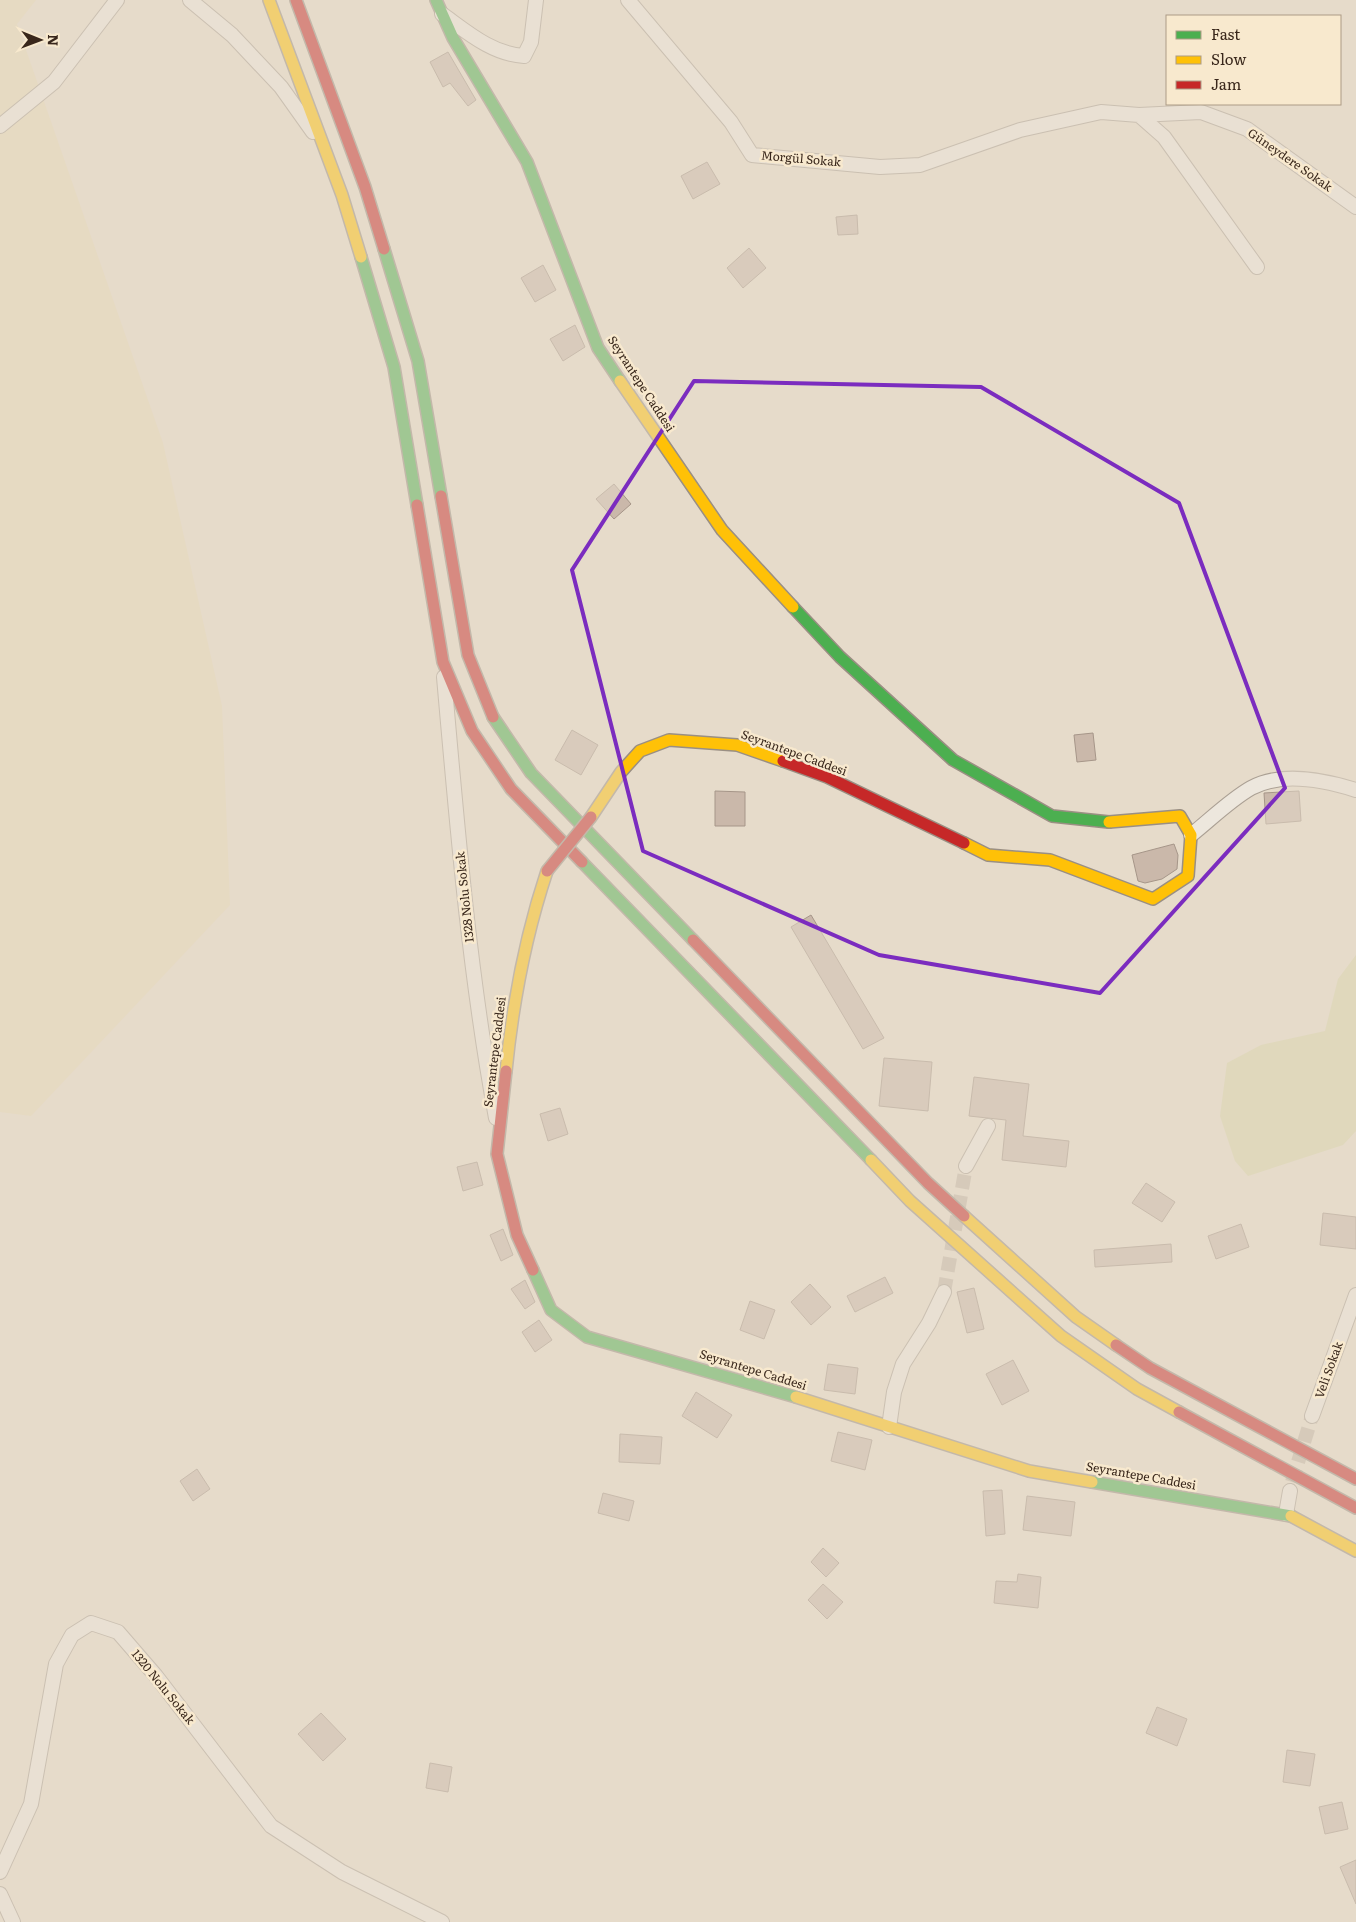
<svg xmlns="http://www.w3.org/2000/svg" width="1356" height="1922" viewBox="0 0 1356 1922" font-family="Literata,serif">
  <rect width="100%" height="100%" fill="#e6dbca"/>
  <path fill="#e7dab8" d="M0 0H36L17 24 163 443 222 706 230 905 31 1116 0 1112Z"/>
  <path fill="#d9d6ab" d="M1356 955V1131L1343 1145 1248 1176 1235 1161 1220 1116 1227 1063 1261 1045 1325 1031 1338 979Z"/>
  <path fill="#cab8aa" stroke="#a69689" d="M448 52 476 100 468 106 450 83 443 87 430 62Z
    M707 162 720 184 693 199 681 176Z
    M857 215 858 234 838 235 836 217Z
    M749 248 766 268 743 288 727 268Z
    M543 265 556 290 535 302 521 278Z
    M575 325 585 347 563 361 550 339Z
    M614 484 631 504 614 519 596 499Z
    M572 730 598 745 581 775 555 760Z
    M1093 733 1096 760 1077 762 1074 735Z
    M715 791 745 792V826H715Z
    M1299 791 1301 821 1266 824 1264 793Z
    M1174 844 1178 855 1177 869 1162 879 1145 883 1138 881 1132 855Z
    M811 915 884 1038 863 1049 791 927Z
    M884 1058 932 1062 928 1111 879 1106Z
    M974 1077 1029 1084 1023 1136 1069 1141 1066 1167 1002 1160 1006 1120 969 1116Z
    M560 1108 568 1134 548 1141 540 1114Z
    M477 1162 483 1185 463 1191 457 1167Z
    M1146 1183 1175 1202 1162 1222 1132 1203Z
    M1323 1213 1356 1217V1249L1320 1245Z
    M1241 1224 1249 1247 1216 1259 1208 1236Z
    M503 1229 513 1255 501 1261 490 1235Z
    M1171 1244 1172 1262 1095 1267 1094 1250Z
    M885 1277 893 1293 855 1312 847 1296Z
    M525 1280 535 1302 525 1309 511 1289Z
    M810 1284 831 1307 811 1325 791 1302Z
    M974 1288 984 1329 967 1333 957 1292Z
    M750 1301 775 1310 764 1339 740 1330Z
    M539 1320 552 1340 535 1352 522 1332Z
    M1013 1360 1029 1391 1002 1405 986 1374Z
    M828 1364 858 1368 855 1394 824 1390Z
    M696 1392 732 1415 717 1438 682 1416Z
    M838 1432 872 1440 865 1470 831 1461Z
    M620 1434 662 1437 660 1464 619 1462Z
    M197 1469 210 1489 193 1501 180 1481Z
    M1002 1490 1005 1534 986 1536 983 1491Z
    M603 1493 634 1501 629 1521 598 1513Z
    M1027 1496 1075 1502 1071 1536 1023 1530Z
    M823 1548 839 1563 826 1577 811 1562Z
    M1018 1574 1041 1577 1038 1608 994 1603 996 1581 1017 1582Z
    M823 1584 843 1602 827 1619 808 1600Z
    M1157 1707 1187 1719 1177 1746 1146 1733Z
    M321 1713 346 1739 323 1761 298 1734Z
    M1287 1750 1315 1754 1310 1786 1283 1782Z
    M430 1763 452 1767 448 1792 426 1788Z
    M1342 1802 1348 1829 1325 1834 1319 1807Z
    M1356 1860V1904L1340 1867Z"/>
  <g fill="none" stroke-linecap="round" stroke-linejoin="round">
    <path stroke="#c3b7a7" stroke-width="14" stroke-dasharray="14 7" stroke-linecap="butt" d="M944 1292 966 1166
      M1292 1482 1312 1416"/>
    <g stroke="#aba094" stroke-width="16">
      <path id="street" d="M190 0 232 35 281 87 313 132
        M628 0 731 122 752 155 880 167 920 165 1020 130 1101 112 1139 115 1201 112 1247 129 1356 207
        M442 14C467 32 492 54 524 56L531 42 536 0
        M1139 115 1164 137 1257 267
        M0 126 54 82 117 0
        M444 677C457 825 469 972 496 1118
        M1191 835C1210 820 1230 800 1251 788 1282 771 1324 780 1356 790
        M966 1166 988 1126
        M1312 1416 1356 1295
        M889 1427 894 1392 903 1364 929 1323 944 1292
        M1286 1514 1290 1491
        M0 1872 31 1804 56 1664 72 1635 91 1623 118 1632 156 1676 271 1826 342 1872 442 1922
        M0 1894 13 1922"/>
    </g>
    <g stroke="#9a8f83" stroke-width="14">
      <path id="fast" d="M436 0 453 38 527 162 598 348 620 381
        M384 249 418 361 441 496
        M361 257 394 367 417 505
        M793 607 840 657 953 760 1052 816 1109 822
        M493 717 531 773 693 940
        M582 862 871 1160
        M533 1270 551 1310 587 1337 796 1397
        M1092 1482 1291 1516"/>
    </g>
    <g stroke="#9a8f83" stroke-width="14">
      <path id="slow" d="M269 0 342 195 361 257
        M620 381 722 530 793 607
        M591 817 621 772 640 751 669 740 737 745 783 761
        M964 843 988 855 1050 860 1153 899 1188 876 1191 835 1180 816 1109 822
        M506 1071C513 1001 525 937 547 871
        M871 1160 910 1201 1061 1336 1137 1389 1179 1412
        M964 1216 1076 1317 1116 1345
        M796 1397 1029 1471 1092 1482
        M1291 1516 1356 1551"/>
    </g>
    <g stroke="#9a8f83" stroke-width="14">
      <path id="jam" d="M296 0 365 187 384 249
        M441 496 468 655 493 717
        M417 505 443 662 472 731 511 789 582 862
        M783 761 827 777 964 843
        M693 940 928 1183 964 1216
        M506 1071 497 1154 517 1235 533 1270
        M1116 1345 1150 1368 1356 1479
        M1179 1412 1356 1508"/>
    </g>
    <use href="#street" stroke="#ede7dd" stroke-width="14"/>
    <use href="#fast" stroke="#4caf50" stroke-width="11"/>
    <use href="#slow" stroke="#ffc107" stroke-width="11"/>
    <use href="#jam" stroke="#c62828" stroke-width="11"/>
    <g stroke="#9a8f83" stroke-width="14" stroke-linecap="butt">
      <path id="jam-bridge" d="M547 871 591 817"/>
    </g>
    <use href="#jam-bridge" stroke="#c62828" stroke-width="11"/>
  </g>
  <path d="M0 0H1356V1922H0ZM694 381 981 387 1179 503 1285 788 1100 993 879 955 643 851 572 570Z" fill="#e6dbca" fill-opacity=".55" fill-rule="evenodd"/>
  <path fill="none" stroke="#7b2cbf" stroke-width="4" stroke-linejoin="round" d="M694 381 981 387 1179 503 1285 788 1100 993 879 955 643 851 572 570Z"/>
  <g text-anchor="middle" stroke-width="5" stroke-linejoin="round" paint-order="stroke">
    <g font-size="12" fill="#39271b" stroke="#f8e9ce">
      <text transform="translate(801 159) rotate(5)" y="4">Morgül Sokak</text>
      <text transform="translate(1290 160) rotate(35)" y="4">Güneydere Sokak</text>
      <text transform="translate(641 384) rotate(57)" y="4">Seyrantepe Caddesi</text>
      <text transform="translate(794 753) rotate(20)" y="4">Seyrantepe Caddesi</text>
      <text transform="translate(465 897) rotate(-96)" y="4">1328 Nolu Sokak</text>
      <text transform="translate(495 1052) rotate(-83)" y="4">Seyrantepe Caddesi</text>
      <text transform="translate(753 1370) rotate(17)" y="4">Seyrantepe Caddesi</text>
      <text transform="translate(1329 1370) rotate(-70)" y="4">Veli Sokak</text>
      <text transform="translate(1141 1476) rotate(10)" y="4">Seyrantepe Caddesi</text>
      <text transform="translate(163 1687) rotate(51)" y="4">1320 Nolu Sokak</text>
    </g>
  </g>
  <rect x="1166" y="15" width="175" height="90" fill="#f8e9ce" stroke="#ac9b86"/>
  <rect x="1176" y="31" width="25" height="8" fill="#4caf50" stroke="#ac9b86"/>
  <text x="1211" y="40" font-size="15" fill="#39271b">Fast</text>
  <rect x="1176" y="56" width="25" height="8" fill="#ffc107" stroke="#ac9b86"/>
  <text x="1211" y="65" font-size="15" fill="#39271b">Slow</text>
  <rect x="1176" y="81" width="25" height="8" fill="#c62828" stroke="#ac9b86"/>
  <text x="1211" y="90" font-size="15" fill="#39271b">Jam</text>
  <g transform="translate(40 40) rotate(91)" stroke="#f8e9ce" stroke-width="4" paint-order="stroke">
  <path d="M0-4L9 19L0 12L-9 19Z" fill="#39271b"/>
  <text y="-8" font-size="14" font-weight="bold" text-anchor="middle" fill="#39271b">N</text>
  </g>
</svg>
